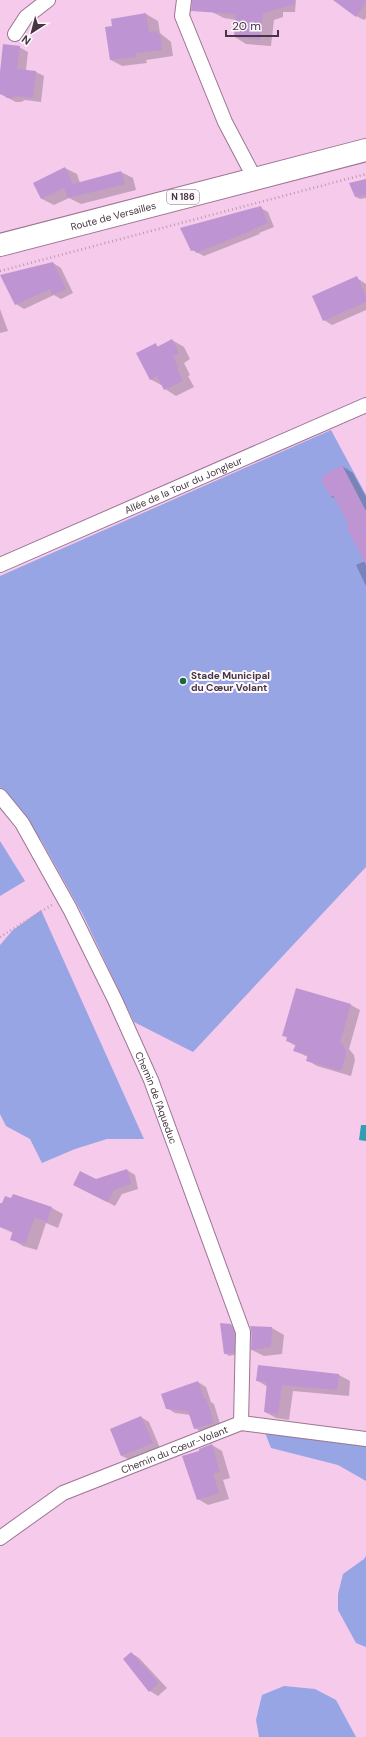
<svg xmlns="http://www.w3.org/2000/svg" width="366" height="1737" viewBox="0 0 366 1737" font-family="'DM Sans',sans-serif">
  <rect width="100%" height="100%" fill="#f5caeb"/>
  <path fill="#97a5e5" d="M331 430 366 495V867L193 1052 134 1022 83 915 41 840 15 804 0 787V576Z
    M0 841 25 881 0 896Z
    M41 910 144 1139H107L75 1149 42 1163 30 1139 6 1126 0 1114V945L13 930Z
    M264 1430 366 1445V1481L338 1465 271 1448Z
    M366 1556V1647L356 1643 338 1610V1594L343 1574 364 1559Z
    M284 1686 315 1689 336 1700 356 1737H259L256 1720 262 1695Z"/>
  <path fill="#359db2" d="M361 1125H366V1141L359 1140Z"/>
  <path fill="#0003" d="M213 0H296L295 12H283V17L274 20 271 46 246 44 235 37 236 20 224 18 212 12Z
    M343 0H366V18L364 20 356 16Z
    M146 14 158 21 160 33 171 42 173 56 146 60 147 63 122 66 111 60Z
    M19 47 28 52 26 70 36 72 44 76 41 102 25 100 21 102H16L0 94V80Z
    M65 168 77 174 80 183 121 172 133 178 136 190 81 204 69 198 54 205 42 199 34 183Z
    M366 180V198L360 199 356 197Z
    M261 208 268 212 274 227 259 233 260 234 204 256 192 250Z
    M53 263 61 268 73 293 61 299 54 295 24 309 16 304Z
    M357 278 366 284V310L332 325 324 320Z
    M0 309 8 331 0 333Z
    M172 340 184 347 190 359 184 363 190 375 188 376 194 387 176 396 165 389 163 386 150 379 156 345 159 347Z
    M342 466 353 473 366 497V586L356 565 365 561 350 524 336 499 331 497Z
    M351 1005 360 1010 349 1049 354 1055 355 1060 351 1076 317 1066 307 1060 308 1057 295 1051 296 1046 287 1041 288 1038 283 1035Z
    M127 1170 135 1175 138 1189 122 1194 115 1206 82 1189 96 1180Z
    M0 1204 52 1208 63 1214 58 1228 46 1223 37 1250 23 1246 11 1239 13 1233 0 1227Z
    M231 1325 235 1328 238 1336V1354L229 1356 225 1353Z
    M251 1327 272 1328 284 1335 282 1354 264 1356 252 1350Z
    M339 1375 350 1381 349 1396 293 1391 289 1420 276 1418 265 1412 268 1387 258 1381Z
    M198 1382 206 1387 211 1402 214 1404 221 1427 203 1433 195 1428 191 1415 175 1413 167 1408Z
    M141 1417 149 1422 160 1448 130 1460 122 1456 111 1430Z
    M212 1445 222 1451 230 1478 223 1480 229 1499 208 1505 198 1499 201 1452Z
    M131 1653 139 1658 167 1688 158 1696 150 1691Z"/>
  <path fill="#be95d2" d="M192 0H294L295 4 263 13 260 40 234 37 236 14 191 11Z
    M333 0H366V2L356 17Z
    M146 13 149 32 157 31 158 35 160 34 162 50 135 53 136 57 110 60 105 27 112 26 111 19Z
    M3 44 20 46 17 69 36 71 33 98 16 96 12 98H7L4 95 0 94V72Z
    M65 167 73 184 121 171 125 184 68 198 64 188 41 199 33 183Z
    M366 179V195L355 197 349 183Z
    M261 206 268 223 253 229V230L196 253 195 250 191 251 180 228Z
    M53 262 66 289 52 295 50 289 15 305 0 275Z
    M357 276 366 296V302L323 321 312 296Z
    M172 339 179 353 173 356 179 368 177 369 183 381 164 390 157 376 150 380 136 353 156 343 157 347Z
    M342 465 366 511V565L346 526 349 524 333 496 331 497 321 480 324 478 322 476Z
    M296 988 351 1004 340 1042 345 1048 346 1054 341 1071 306 1061 308 1055 293 1051 296 1044 286 1041 287 1037 282 1036Z
    M127 1169 131 1184 114 1190 107 1202 73 1185 80 1171 96 1179Z
    M13 1194 52 1207 47 1222 35 1217 25 1244 10 1240 13 1231 0 1227V1203H2L5 1196 11 1198Z
    M220 1323 231 1324 234 1333V1353L224 1354Z
    M250 1326 272 1327 271 1347 251 1350 252 1332Z
    M258 1365 339 1374 337 1390 282 1385 278 1414 264 1412 267 1382 256 1381Z
    M198 1381 204 1399 206 1398 214 1423 194 1429 188 1411 166 1409 161 1394Z
    M141 1416 153 1443 121 1456 110 1429Z
    M212 1444 220 1472 213 1474 219 1493 197 1500 182 1456 199 1451V1449Z
    M131 1652 159 1683 149 1692 123 1659Z"/>
  <g fill="none" stroke-linecap="round" stroke-linejoin="round">
    <g stroke="#9b7593" stroke-width="16">
      <g id="street">
        <path d="M184 0 182 16 225 122 255 179"/>
        <path d="M15 34 26 17 48 0"/>
        <path id="s1" d="M0 565 366 405"/>
        <path id="s2" d="M0 796 22 823 70 909 115 1000 151 1080 243 1332 241 1423"/>
        <path id="s3" d="M0 1538 63 1493 241 1423 366 1439"/>
      </g>
    </g>
    <g stroke="#9b7593" stroke-width="24">
      <g id="primary">
        <path id="s4" d="M0 245 366 150"/>
      </g>
    </g>
    <path stroke="#bb99b3" stroke-width="2.5" stroke-dasharray="1 3" stroke-linecap="butt" d="M0 271 366 174
      M0 937 52 905"/>
    <use href="#street" stroke="#fff" stroke-width="14"/>
    <use href="#primary" stroke="#fff" stroke-width="22"/>
  </g>
  <circle fill="#166b3d" stroke="#fdf8fc" stroke-width="1.5" cx="183" cy="681" r="4"/>
  <g text-anchor="middle" stroke-width="4" stroke-linejoin="round" paint-order="stroke">
    <rect fill="#fdf8fc" stroke="#7d707a" stroke-width="1" x="167" y="190" width="32" height="14" rx="3"/>
    <g font-size="9" font-weight="bold" fill="#463542">
      <text x="183" y="200">N 186</text>
    </g>
    <g font-size="10" fill="#463542" stroke="#fdf8fc">
      <text dy="4" stroke="none"><textPath href="#s4" startOffset="117">Route de Versailles</textPath></text>
      <text dy="4" stroke="none"><textPath href="#s1" startOffset="200">Allée de la Tour du Jongleur</textPath></text>
      <text dy="4" stroke="none"><textPath href="#s2" startOffset="341">Chemin de l'Aqueduc</textPath></text>
      <text dy="4" stroke="none"><textPath href="#s3" startOffset="197">Chemin du Cœur-Volant</textPath></text>
    </g>
    <g font-size="10" font-weight="bold" fill="#463542" stroke="#fdf8fc" text-anchor="start">
      <text x="191" y="679">Stade Municipal<tspan x="191" dy="12">du Cœur Volant</tspan></text>
    </g>
  </g>
  <g transform="translate(32 32) rotate(216)" stroke="#fdf8fc" stroke-width="3" paint-order="stroke">
  <path d="M0-3L7 15L0 10L-7 15Z" fill="#463542"/>
  <text y="-6" font-size="11" font-weight="bold" text-anchor="middle" fill="#463542">N</text>
  </g>
  <path d="M226 30v6h52v-6" fill="none" stroke="#463542" stroke-width="2"/>
  <text x="232" y="30" font-size="12" fill="#463542" stroke="#fdf8fc" stroke-width="3" paint-order="stroke">20 m</text>
</svg>
